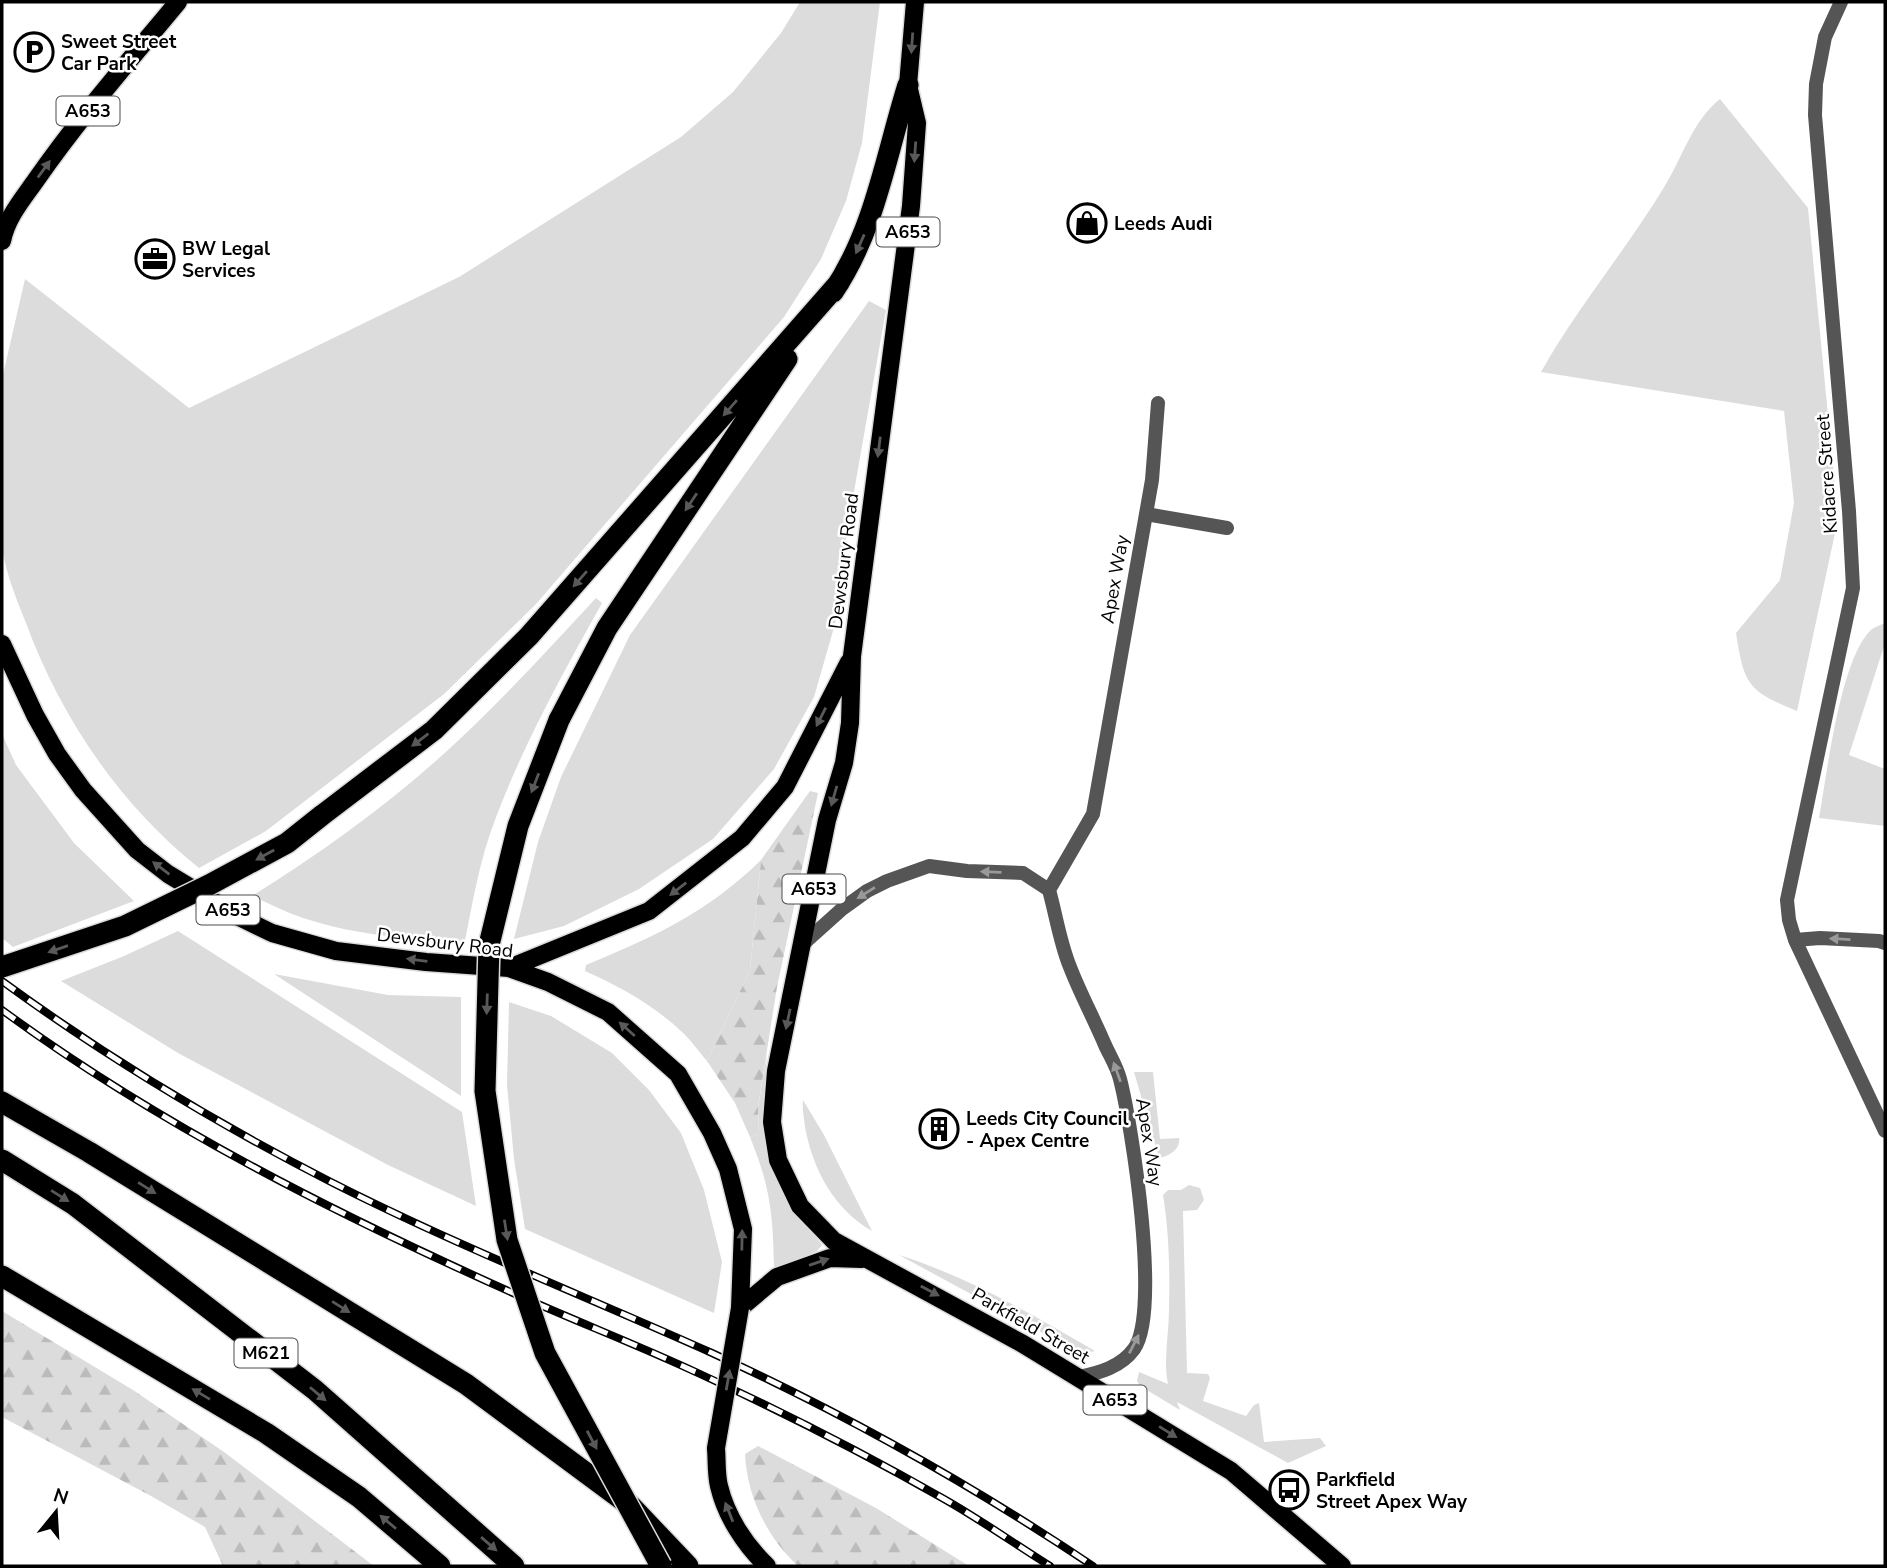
<svg xmlns="http://www.w3.org/2000/svg" width="1887" height="1568" viewBox="0 0 1887 1568" font-family="'Nunito Sans',sans-serif">
  <defs>
    <pattern id="forest-firs" width="22" height="20" patternUnits="userSpaceOnUse" patternTransform="scale(1.75)"><rect width="22" height="20" fill="#dcdcdc"/><path d="M5 1l3.5 6h-7zM16 11l3.5 6h-7z" fill="#bbb"/></pattern>
  </defs>
  <rect width="100%" height="100%" fill="#fff"/>
  <path fill="#dcdcdc" d="M800 2H880L862 143 846 201 821 259 784 317 536 604 444 694 266 831 199 868C120 805 61 718 26 623 16 598 6 574 2 547V379L25 279 189 408 459 277 681 137 733 92 781 33Z
    M1720 99 1808 208 1838 519 1797 711C1748 691 1744 685 1736 633L1780 580 1794 503 1784 411 1541 372C1577 308 1625 251 1663 189 1682 159 1692 121 1720 99Z
    M869 301 886 310 846 537 835 624 814 697 774 769 713 839 639 889 564 926 514 939 538 842 561 777 630 635Z
    M596 598 602 603C563 673 523 745 495 820 480 859 473 900 465 941 407 939 347 935 292 914 279 909 266 902 252 896 321 853 388 805 448 750 500 702 548 650 596 598Z
    M1885 623V643L1849 755 1885 769V826L1819 818C1827 774 1840 659 1871 630 1874 627 1881 625 1885 623Z
    M2 734 16 765 74 843 134 901 13 947 2 938Z
    M761 860 750 970 707 1061C699 1052 691 1040 682 1032 655 1006 619 986 585 971L586 965C654 937 708 912 761 860Z
    M178 931 462 1112 476 1206 388 1165 178 1053 61 981 124 956Z
    M274 974 388 995 461 997V1096Z
    M509 1002 551 1016 612 1053 649 1090 681 1133 704 1190 722 1262 714 1313 525 1229 514 1159 507 1085Z
    M767 1053 763 1106 765 1130 796 1210 822 1245 817 1251 778 1269H775L774 1266C773 1214 770 1186 750 1137L759 1134 758 1107Z
    M1134 1072H1153L1160 1139 1179 1138C1181 1149 1169 1156 1159 1158Z
    M803 1100 824 1135 872 1231C834 1209 813 1170 805 1127 804 1118 802 1109 803 1100Z
    M1189 1185 1200 1188 1204 1200 1197 1210 1183 1211 1187 1373 1208 1374 1210 1378 1203 1401 1246 1416 1254 1405 1259 1403 1264 1442 1320 1438 1326 1446 1288 1463 1177 1402 1180 1410 1140 1386 1137 1381 1139 1372 1168 1384C1163 1361 1169 1334 1169 1309 1170 1273 1169 1231 1163 1195L1168 1190H1181Z
    M899 1255C969 1277 1031 1314 1095 1351L1086 1353 1074 1350Z"/>
  <path fill="url(#forest-firs)" d="M810 791 818 793 777 987 758 1107 759 1134 750 1137 735 1103 707 1061 750 970 761 860Z
    M2 1311 133 1390 224 1452 374 1566H223L205 1527 151 1496 2 1417Z
    M758 1446 876 1508 969 1566H798C767 1537 747 1497 745 1454Z"/>
  <g fill="none" stroke-linecap="round" stroke-linejoin="round">
    <g stroke="#dbdbdb" stroke-width="21">
      <path id="primary" d="M915 2 908 85 917 123 911 206 852 656 850 723 844 763 827 820 776 1071 772 1122 778 1160 800 1206 834 1241 1023 1344 1231 1471 1342 1566
        M2 241C7 217 22 200 36 180 79 118 130 60 178 2
        M2 644 35 715 57 754 83 790 137 850 168 874 239 917 272 933 336 951 426 962 509 968 548 982 608 1012 678 1074 712 1133 728 1169 743 1229 740 1308
        M509 968 649 911 742 838 785 787 849 662
        M740 1308 777 1277 830 1258 862 1259
        M716 1448C717 1460 716 1474 719 1486 726 1516 745 1545 767 1566"/>
    </g>
    <g stroke="#dbdbdb" stroke-width="24">
      <path id="highway" d="M833 292C875 230 886 155 908 85
        M559 720 607 628 787 359
        M321 816 434 730 529 636 839 283
        M2 1102 89 1152 466 1384 632 1507 688 1566
        M2 1160 73 1204 315 1390 514 1566
        M2 1276 266 1433 359 1497 440 1566"/>
    </g>
    <path stroke="#555" stroke-width="14" d="M1841 2 1825 37 1816 84 1815 115 1849 511 1853 588 1787 900 1789 920 1795 940 1885 1131
      M1146 514 1227 528
      M1049 890 1093 814 1152 480 1158 403
      M1795 940 1820 938 1879 941 1885 943
      M803 944 842 909 867 891 887 881 929 866 967 871 1023 873 1049 890C1056 915 1060 943 1070 967 1080 993 1094 1019 1105 1045 1110 1056 1117 1067 1120 1079 1132 1126 1161 1312 1134 1349 1121 1367 1099 1373 1079 1377"/>
    <use href="#primary" stroke="#000" stroke-width="18"/>
    <use href="#highway" stroke="#000" stroke-width="21"/>
    <g stroke="#000" stroke-width="8">
      <path id="rail" d="M2 981C106 1057 216 1123 331 1182 455 1245 585 1296 712 1353 845 1414 972 1485 1093 1566
        M2 1010C159 1125 336 1214 513 1293 575 1321 638 1345 700 1374 783 1412 865 1454 944 1499 981 1520 1015 1544 1050 1566"/>
    </g>
    <use href="#rail" stroke="#fff" stroke-width="5" stroke-dasharray="16" stroke-linecap="butt"/>
    <g stroke="#dbdbdb" stroke-width="21" stroke-linecap="butt">
      <path id="primary-bridge" d="M716 1448 740 1308"/>
    </g>
    <g stroke="#dbdbdb" stroke-width="24" stroke-linecap="butt">
      <path id="highway-bridge" d="M559 720 518 826 489 945 485 1091 507 1240 545 1353 661 1566
        M2 967 125 926 209 885 287 843 321 816"/>
    </g>
    <use href="#primary-bridge" stroke="#000" stroke-width="18"/>
    <use href="#highway-bridge" stroke="#000" stroke-width="21"/>
  </g>
  <defs><path id="oneway-solid" d="M-6-.8H1V-3.2L6.5 0L1 3.2V.8H-6Z" transform="scale(1.75)"/></defs>
  <g fill="#595959">
    <use href="#oneway-solid" transform="translate(912 43) rotate(94)"/>
    <use href="#oneway-solid" transform="translate(915 152) rotate(94)"/>
    <use href="#oneway-solid" transform="translate(44 169) rotate(-54)"/>
    <use href="#oneway-solid" transform="translate(860 244) rotate(114)"/>
    <use href="#oneway-solid" transform="translate(730 408) rotate(131)"/>
    <use href="#oneway-solid" transform="translate(879 447) rotate(97)"/>
    <use href="#oneway-solid" transform="translate(691 502) rotate(124)"/>
    <use href="#oneway-solid" transform="translate(580 579) rotate(131)"/>
    <use href="#oneway-solid" transform="translate(821 717) rotate(117)"/>
    <use href="#oneway-solid" transform="translate(420 740) rotate(143)"/>
    <use href="#oneway-solid" transform="translate(535 783) rotate(111)"/>
    <use href="#oneway-solid" transform="translate(834 796) rotate(106)"/>
    <use href="#oneway-solid" transform="translate(265 855) rotate(151)"/>
    <use href="#oneway-solid" transform="translate(161 868) rotate(-143)"/>
    <use href="#oneway-solid" transform="translate(678 889) rotate(142)"/>
    <use href="#oneway-solid" transform="translate(58 949) rotate(161)"/>
    <use href="#oneway-solid" transform="translate(417 960) rotate(-173)"/>
    <use href="#oneway-solid" transform="translate(487 1004) rotate(92)"/>
    <use href="#oneway-solid" transform="translate(788 1019) rotate(102)"/>
    <use href="#oneway-solid" transform="translate(627 1029) rotate(-138)"/>
    <use href="#oneway-solid" transform="translate(147 1188) rotate(32)"/>
    <use href="#oneway-solid" transform="translate(60 1196) rotate(32)"/>
    <use href="#oneway-solid" transform="translate(506 1230) rotate(81)"/>
    <use href="#oneway-solid" transform="translate(742 1240) rotate(-89)"/>
    <use href="#oneway-solid" transform="translate(819 1262) rotate(-19)"/>
    <use href="#oneway-solid" transform="translate(930 1291) rotate(28)"/>
    <use href="#oneway-solid" transform="translate(341 1307) rotate(32)"/>
    <use href="#oneway-solid" transform="translate(728 1380) rotate(-80)"/>
    <use href="#oneway-solid" transform="translate(201 1394) rotate(-149)"/>
    <use href="#oneway-solid" transform="translate(318 1394) rotate(40)"/>
    <use href="#oneway-solid" transform="translate(1168 1432) rotate(32)"/>
    <use href="#oneway-solid" transform="translate(592 1440) rotate(62)"/>
    <use href="#oneway-solid" transform="translate(729 1512) rotate(-112)"/>
    <use href="#oneway-solid" transform="translate(388 1522) rotate(-140)"/>
    <use href="#oneway-solid" transform="translate(489 1544) rotate(41)"/>
  </g>
  <g fill="#999">
    <use href="#oneway-solid" transform="translate(991 872) rotate(-178)"/>
    <use href="#oneway-solid" transform="translate(866 893) rotate(148)"/>
    <use href="#oneway-solid" transform="translate(1840 939) rotate(-177)"/>
    <use href="#oneway-solid" transform="translate(1117 1072) rotate(-110)"/>
    <use href="#oneway-solid" transform="translate(1134 1344) rotate(-63)"/>
  </g>
  <defs>
    <g id="parking-ring" transform="scale(2.0125)"><circle r="9.5" fill="#fff" stroke="#000" stroke-width="1.5"/><path d="M-3.5-5.5H1a3.5 3.5 0 0 1 0 7H-1V5.5H-3.5ZM-1-3.4V-.6H.8a1.4 1.4 0 0 0 0-2.8Z" fill="#000"/></g>
    <g id="shop-ring" transform="scale(2.0125)"><circle r="9.5" fill="#fff" stroke="#000" stroke-width="1.5"/><path d="M-5-2.5h2.3a2.7 3.5 0 0 1 5.4 0H5L5.5 6h-11ZM-1.5-2.5h3a1.5 2.3 0 0 0-3 0Z" fill="#000"/></g>
    <g id="office-ring" transform="scale(2.0125)"><circle r="9.5" fill="#fff" stroke="#000" stroke-width="1.5"/><path d="M-6-3h4V-5.5h4V-3h4V5H-6ZM-1-4.5V-3h2v-1.5ZM-6 0V1H6V0Z" fill="#000"/></g>
    <g id="building-ring" transform="scale(2.0125)"><circle r="9.5" fill="#fff" stroke="#000" stroke-width="1.5"/><path d="M-4-6H4V6H1V3H-1V6H-4ZM-2.5-4.3h1.7v1.8h-1.7ZM.8-4.3h1.7v1.8H.8ZM-2.5-1h1.7V.8h-1.7ZM.8-1h1.7V.8H.8Z" fill="#000"/></g>
    <g id="bus-ring" transform="scale(2.0125)"><circle r="9.5" fill="#fff" stroke="#000" stroke-width="1.5"/><path d="M-5-6H5V4H4V6H2V4H-2V6H-4V4H-5ZM-3.5-4V0h7V-4ZM-3.5 1.2v1.5H-2V1.2ZM2 1.2v1.5H3.5V1.2Z" fill="#000"/></g>
  </defs>
  <g fill-rule="evenodd">
    <use href="#parking-ring" x="34" y="52"/>
    <use href="#shop-ring" x="1087" y="223"/>
    <use href="#office-ring" x="155" y="259"/>
    <use href="#building-ring" x="939" y="1129"/>
    <use href="#bus-ring" x="1289" y="1490"/>
  </g>
  <g text-anchor="middle" stroke-width="5" stroke-linejoin="round" paint-order="stroke">
    <g fill="#fff" stroke="#4c4c4c" stroke-width="2">
      <rect x="56.5" y="96.5" width="63" height="29" rx="5"/>
      <rect x="876.5" y="217.5" width="63" height="29" rx="5"/>
      <rect x="782.5" y="874.5" width="63" height="29" rx="5"/>
      <rect x="196.5" y="895.5" width="63" height="29" rx="5"/>
      <rect x="234.5" y="1338.5" width="63" height="29" rx="5"/>
      <rect x="1083.5" y="1385.5" width="63" height="29" rx="5"/>
    </g>
    <g font-size="18" font-weight="bold" fill="#000">
      <text x="88" y="117">A653</text>
      <text x="908" y="238">A653</text>
      <text x="814" y="895">A653</text>
      <text x="228" y="916">A653</text>
      <text x="266" y="1359">M621</text>
      <text x="1115" y="1406">A653</text>
    </g>
    <g font-size="19" font-weight="bold" fill="#000" stroke="#fff" text-anchor="start">
      <text x="61" y="48">Sweet Street<tspan x="61" dy="22">Car Park</tspan></text>
      <text x="1114" y="230">Leeds Audi</text>
      <text x="182" y="255">BW Legal<tspan x="182" dy="22">Services</tspan></text>
      <text x="966" y="1125">Leeds City Council<tspan x="966" dy="22">- Apex Centre</tspan></text>
      <text x="1316" y="1486">Parkfield<tspan x="1316" dy="22">Street Apex Way</tspan></text>
    </g>
    <g font-size="19" fill="#000" stroke="#fff">
      <text transform="translate(1826 474) rotate(-94)" y="7">Kidacre Street</text>
      <text transform="translate(843 561) rotate(-83)" y="7">Dewsbury Road</text>
      <text transform="translate(1114 579) rotate(-80)" y="7">Apex Way</text>
      <text transform="translate(445 942) rotate(7)" y="7">Dewsbury Road</text>
      <text transform="translate(1150 1142) rotate(81)" y="7">Apex Way</text>
      <text transform="translate(1031 1325) rotate(30)" y="7">Parkfield Street</text>
    </g>
  </g>
  <rect width="1887" height="1568" fill="none" stroke="#000000" stroke-width="7"/>
  <g transform="translate(56 1512) rotate(18)" stroke="#ffffff" stroke-width="5" paint-order="stroke">
  <path d="M0-5L12 26L0 18L-12 26Z" fill="#000000"/>
  <text y="-10" font-size="19" font-weight="bold" text-anchor="middle" fill="#000000">N</text>
  </g>
</svg>
